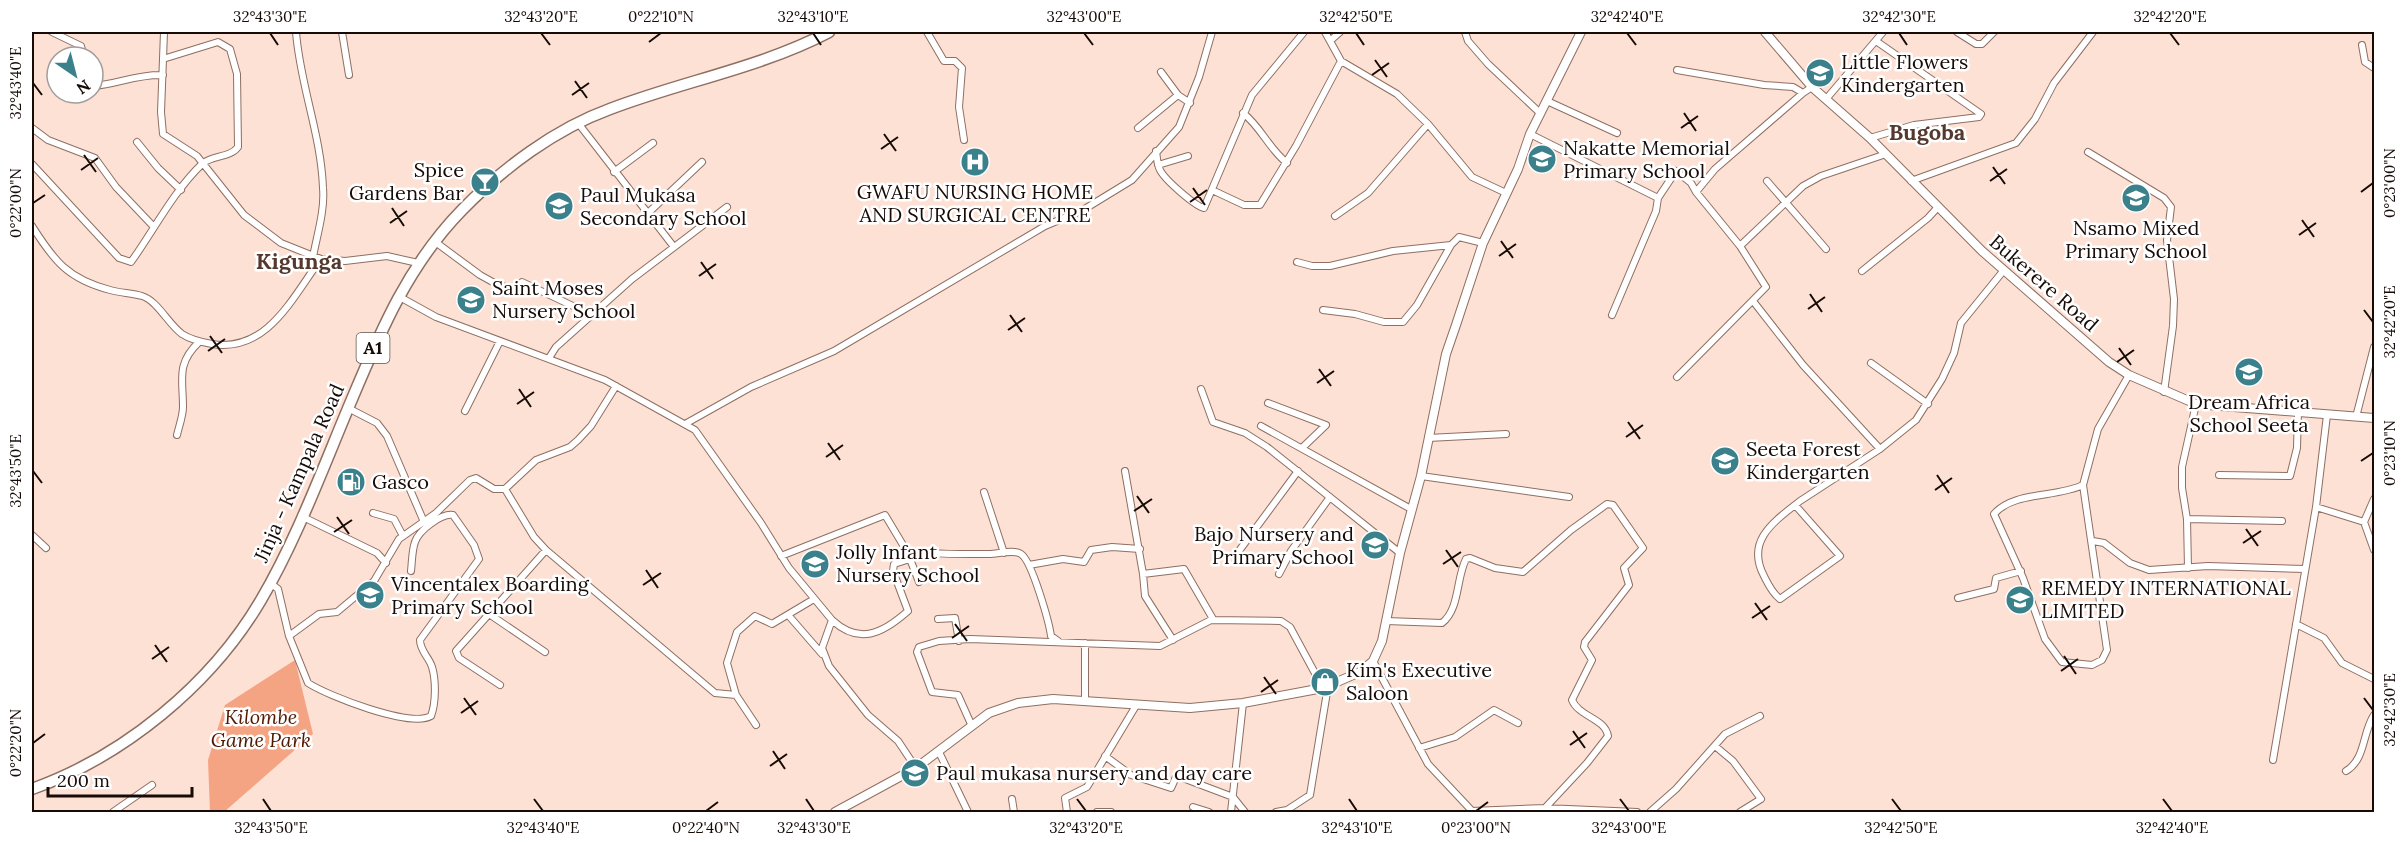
<svg xmlns="http://www.w3.org/2000/svg" width="2406" height="844" viewBox="0 0 2406 844" font-family="Lora,serif">
  <rect width="100%" height="100%" fill="#fde1d5"/>
  <path fill="#f5a483" d="M295 660 313 734 224 812H210L208 760 225 705Z"/>
  <g fill="none" stroke-linecap="round" stroke-linejoin="round">
    <g stroke="#8e6f62" stroke-width="8">
      <path id="street" d="M52 32 81 46 84 57
        M164 32 161 112 163 134 197 156 244 215 281 243 321 259 345 261 387 256 418 263
        M296 32C300 85 321 134 323 188 325 210 317 235 313 257
        M342 32 349 75
        M927 32 944 61H955L962 68 959 107 964 140
        M1325 32 1341 61 1397 94 1428 124 1472 177 1506 193
        M1465 32 1468 41 1488 64 1540 113
        M1957 32 1976 44H1982L1994 32
        M1331 40 1340 32
        M2362 45 2365 62 2374 68
        M1677 70 1764 85 1793 87 1803 93 1812 87
        M1161 72 1178 95 1190 103
        M93 86C118 84 137 74 163 75
        M1827 98 1883 32
        M1547 101 1617 133
        M1243 113C1261 127 1269 149 1287 163
        M578 123 674 247
        M32 128 48 140 95 158 116 187 153 226
        M1138 128 1178 95
        M1530 134 1658 198 1676 171 1691 183 1696 192 1715 169 1803 93
        M1870 138 1914 125 1979 117 1981 114 1876 41
        M137 142 158 168 181 190
        M1156 151C1157 157 1157 165 1160 170 1165 180 1195 206 1204 208L1252 95 1304 32
        M2088 152 2164 198 2171 207 2167 240 2174 299 2173 326 2164 392
        M32 164 119 258 131 262C154 230 173 192 202 164 212 155 230 158 238 147L237 74 230 49 218 42 163 59
        M1158 165 1188 156
        M614 172 653 143
        M1767 181 1826 249
        M1911 181 2016 143 2035 119 2054 83 2093 32
        M1212 190 1244 205H1260L1296 146 1341 61
        M1696 192 1740 246 1803 186 1821 176 1886 154
        M647 214 702 162
        M1335 216 1368 193 1428 124
        M32 226C54 261 68 279 110 290 121 293 132 293 142 296 158 301 168 324 182 334 191 340 201 342 212 344 268 353 293 296 321 259
        M434 241 480 275 498 285 514 289 522 282 592 315
        M1297 262 1312 266H1330L1393 251 1451 245 1459 237 1483 243
        M1862 271 1928 218 1938 207
        M398 296 436 317 605 380 695 430 761 523 789 568 832 620 822 648 829 666 868 715 898 741 916 768
        M1753 301 1803 365 1880 449
        M1323 310 1355 314 1384 322H1403L1417 305 1451 245
        M1612 315 1656 211 1658 198
        M549 358 556 347 632 279 727 207
        M1871 363 1928 404
        M1677 377 1766 287 1740 246
        M1201 389 1213 422 1245 433 1267 447 1400 553
        M1268 403 1326 425 1302 448
        M348 408 377 423 387 436 424 522
        M465 411 500 341
        M2356 417 2374 347
        M685 424 751 387 834 351 1045 226 1083 210 1132 180 1179 127 1199 77 1212 32
        M1261 426 1411 509
        M177 435C179 426 183 416 183 407 183 379 176 364 199 342
        M1428 438 1506 434
        M1125 471 1143 574 1184 569 1213 619
        M2219 475 2290 476 2297 448 2298 412
        M1421 476 1569 497
        M2083 485C2056 498 2014 491 1994 514L2023 578 2045 639 2062 662 2092 665 2102 660 2107 650 2083 485 2098 429 2129 375
        M505 489 534 537 546 550 715 693 736 695 756 725
        M984 492 1004 553
        M2374 499 2364 522 2374 550
        M1795 505 1840 556 1780 599C1772 593 1768 584 1764 576 1745 540 1775 521 1800 501L1880 449 1916 420 1942 379 1954 353 1961 323 2004 270
        M2316 507 2364 522
        M373 513 394 519 403 536
        M301 516 377 553 386 563
        M2187 519 2282 521
        M32 535 46 548
        M2093 541 2104 543 2130 563 2149 570 2208 566 2305 569
        M1236 555 1298 471
        M781 556 885 515 906 550C925 555 968 554 989 554 998 554 1014 549 1021 554 1032 561 1049 622 1051 636L1058 641
        M1029 565 1063 559 1084 562 1091 550 1112 547 1140 549
        M2188 568 2187 519 2182 488V467L2196 404
        M1143 574 1145 596 1173 640
        M1279 574 1291 551 1330 497
        M270 583 278 589 289 636 308 683C328 696 410 728 431 716 436 703 436 680 432 667 429 657 420 651 420 640L479 559 474 545 453 515C442 513 419 530 415 542 412 550 412 562 411 571
        M1958 598 1994 589 1996 578 2021 571
        M489 614 545 652
        M789 616 822 654
        M938 619 955 618 959 641
        M832 620C859 645 882 634 908 611L893 571 894 564 910 559 919 582
        M1386 621 1442 623C1460 609 1456 578 1466 559L1470 558 1495 568 1523 572 1571 530 1607 504 1613 505 1643 548 1624 568 1629 585 1585 642 1584 647 1592 660 1572 700C1579 717 1605 718 1608 736L1587 763 1545 808
        M2296 624 2324 638 2342 663 2374 679
        M289 636 319 614 337 612 374 581 399 539 436 513 470 480 476 478 494 489H505L536 460 570 447 578 440 591 426 616 386
        M1373 661 1428 764 1473 812
        M500 685 459 658 456 651 546 550
        M736 695 727 663 737 632 755 616 772 624 814 599
        M1085 700V643
        M971 724 958 695 932 692 917 652 919 647 939 641 970 639 1160 646 1211 620 1281 621 1290 627 1323 688
        M1715 746 1733 761 1761 799 1740 812
        M1419 748 1455 737 1494 710 1518 723
        M939 752 968 812
        M1105 756 1131 775 1171 788 1176 777H1180L1233 797 1245 812
        M2273 760 2316 507 2327 415
        M2346 771C2366 759 2362 733 2374 715
        M1012 799 1014 812
        M1193 807 1209 812
        M1472 811 1545 808 1637 812
        M113 812 152 785
        M1067 812 1065 798 1087 787 1137 704
        M1097 812H1111
        M1231 812 1243 703
        M1276 812 1287 810 1310 795 1328 686
        M1650 812 1676 789 1725 734 1760 716"/>
    </g>
    <g stroke="#8e6f62" stroke-width="10">
      <path id="secondary" d="M1765 32 1812 87 1870 138 1982 251 2109 362 2129 375 2196 404 2374 418
        M835 812 916 768 989 713 1018 703 1053 699 1190 708 1243 703 1323 688 1360 672 1373 661 1382 641 1400 553 1421 476 1446 354 1456 325 1483 243 1518 169 1530 134 1581 32"/>
    </g>
    <g stroke="#8e6f62" stroke-width="13">
      <path id="highway" d="M32 789C124 756 211 685 261 600 297 539 324 465 352 399 381 330 409 264 462 210 503 168 555 129 610 109 683 81 760 68 829 32"/>
    </g>
    <use href="#street" stroke="#fff" stroke-width="6"/>
    <use href="#secondary" stroke="#fff" stroke-width="8"/>
    <use href="#highway" stroke="#fff" stroke-width="10"/>
  </g>
  <path fill="none" stroke="#170b07" stroke-width="2" d="M270 33 278 45M541 33 550 45M813 33 821 45M1084 33 1093 45M1356 33 1364 45M1627 33 1636 45M1899 33 1907 45M2170 33 2179 45M649 42 661 33M1375 60 1387 77M1372 75 1389 63M575 81 587 98M33 83 42 95M572 95 589 83M1684 113 1696 131M1681 128 1698 116M884 134 896 151M881 149 898 137M84 155 96 172M1993 167 2005 184M81 170 98 158M1990 181 2007 169M1193 188 1205 205M2361 192 2373 183M1190 202 1207 190M33 203 45 195M392 208 404 226M2302 220 2314 237M390 223 407 211M2299 235 2316 223M1501 241 1513 258M1499 256 1516 244M701 262 713 279M699 276 716 264M1810 294 1822 312M1808 309 1825 297M2364 310 2373 322M1010 315 1022 332M1008 330 1025 318M210 336 222 353M2119 348 2131 365M208 351 225 339M2117 362 2134 350M1319 369 1331 386M1317 383 1334 371M519 389 531 407M517 404 534 392M1628 422 1640 439M1626 437 1643 425M828 443 840 460M826 457 843 445M2361 461 2373 453M33 471 42 483M1937 475 1949 493M1935 490 1952 478M1137 496 1149 513M1134 511 1152 499M337 517 349 534M2246 529 2258 546M334 532 352 520M2243 543 2261 531M1446 550 1458 567M1443 564 1461 552M646 570 658 588M643 585 661 573M1755 603 1767 620M1752 618 1770 606M955 624 967 641M952 638 969 626M155 645 167 662M2064 656 2076 674M152 659 169 647M2061 671 2078 659M1264 677 1276 694M1261 692 1278 680M464 698 476 715M2364 698 2373 710M461 713 478 701M1573 731 1585 748M33 743 45 734M1570 745 1587 733M773 751 785 769M770 766 787 754M263 799 271 811M534 799 543 811M806 799 814 811M1077 799 1086 811M1349 799 1357 811M1620 799 1629 811M1892 799 1901 811M2163 799 2172 811M706 811 718 802M1476 811 1488 802"/>
  <defs>
    <g id="school-disc" transform="scale(1.5)"><circle r="9.5" fill="#3b818c" stroke="#fff"/><path d="M0-5L7-2L0 1L-7-2ZM-4 1L0 2.5L4 1V4Q0 6-4 4Z" fill="#fff"/></g>
    <g id="hospital-disc" transform="scale(1.5)"><circle r="9.5" fill="#3b818c" stroke="#fff"/><path d="M-5-5h3v3.5h4V-5h3V5h-3V1.5h-4V5h-3Z" fill="#fff"/></g>
    <g id="bar-disc" transform="scale(1.5)"><circle r="9.5" fill="#3b818c" stroke="#fff"/><path d="M-6-5H6L.8 .8V4.5H3.5V6h-7V4.5H-.8V.8Z" fill="#fff"/></g>
    <g id="fuel-disc" transform="scale(1.5)"><circle r="9.5" fill="#3b818c" stroke="#fff"/><path d="M-5.5-6h7V0h2V4h1.3V-2.5L3-4.5l.8-.8L6-3V5H2.5V1h-1V6h-7ZM-4.2-4.7v3.2H.2V-4.7Z" fill="#fff"/></g>
    <g id="shop-disc" transform="scale(1.5)"><circle r="9.5" fill="#3b818c" stroke="#fff"/><path d="M-5-2.5h2.3a2.7 3.5 0 0 1 5.4 0H5L5.5 6h-11ZM-1.5-2.5h3a1.5 2.3 0 0 0-3 0Z" fill="#fff"/></g>
  </defs>
  <g fill-rule="evenodd">
    <use href="#school-disc" x="1820" y="73"/>
    <use href="#school-disc" x="1542" y="159"/>
    <use href="#hospital-disc" x="975" y="162"/>
    <use href="#bar-disc" x="485" y="182"/>
    <use href="#school-disc" x="2136" y="198"/>
    <use href="#school-disc" x="559" y="206"/>
    <use href="#school-disc" x="471" y="300"/>
    <use href="#school-disc" x="2249" y="372"/>
    <use href="#school-disc" x="1725" y="461"/>
    <use href="#fuel-disc" x="351" y="482"/>
    <use href="#school-disc" x="1375" y="545"/>
    <use href="#school-disc" x="815" y="564"/>
    <use href="#school-disc" x="370" y="595"/>
    <use href="#school-disc" x="2020" y="600"/>
    <use href="#shop-disc" x="1325" y="682"/>
    <use href="#school-disc" x="915" y="773"/>
  </g>
  <g text-anchor="middle" stroke-width="5" stroke-linejoin="round" paint-order="stroke">
    <rect fill="#fff" stroke="#5d5451" stroke-width="1.5" x="356.5" y="333" width="33" height="30" rx="4.5"/>
    <g font-size="18" font-weight="bold" fill="#170b07">
      <text x="373" y="354">A1</text>
    </g>
    <g font-size="20" fill="#170b07" stroke="#fff" text-anchor="start">
      <text x="1841" y="69">Little Flowers<tspan x="1841" dy="23">Kindergarten</tspan></text>
      <text x="1563" y="155">Nakatte Memorial<tspan x="1563" dy="23">Primary School</tspan></text>
      <text x="464" y="177" text-anchor="end">Spice<tspan x="464" dy="23">Gardens Bar</tspan></text>
      <text x="975" y="199" text-anchor="middle">GWAFU NURSING HOME<tspan x="975" dy="23">AND SURGICAL CENTRE</tspan></text>
      <text x="580" y="202">Paul Mukasa<tspan x="580" dy="23">Secondary School</tspan></text>
      <text x="2136" y="235" text-anchor="middle">Nsamo Mixed<tspan x="2136" dy="23">Primary School</tspan></text>
      <text x="492" y="295">Saint Moses<tspan x="492" dy="23">Nursery School</tspan></text>
      <text x="2249" y="409" text-anchor="middle">Dream Africa<tspan x="2249" dy="23">School Seeta</tspan></text>
      <text x="1746" y="456">Seeta Forest<tspan x="1746" dy="23">Kindergarten</tspan></text>
      <text x="372" y="489">Gasco</text>
      <text x="1354" y="541" text-anchor="end">Bajo Nursery and<tspan x="1354" dy="23">Primary School</tspan></text>
      <text x="836" y="559">Jolly Infant<tspan x="836" dy="23">Nursery School</tspan></text>
      <text x="391" y="591">Vincentalex Boarding<tspan x="391" dy="23">Primary School</tspan></text>
      <text x="2041" y="595">REMEDY INTERNATIONAL<tspan x="2041" dy="23">LIMITED</tspan></text>
      <text x="1346" y="677">Kim's Executive<tspan x="1346" dy="23">Saloon</tspan></text>
      <text x="936" y="780">Paul mukasa nursery and day care</text>
    </g>
    <g font-size="20" fill="#170b07" stroke="#fff">
      <text transform="translate(2044 283) rotate(41)" y="7">Bukerere Road</text>
      <text transform="translate(299 473) rotate(-66)" y="7">Jinja - Kampala Road</text>
    </g>
    <g font-size="20" font-style="italic" fill="#501900" stroke="#fff">
      <text x="261" y="724">Kilombe<tspan x="261" dy="23">Game Park</tspan></text>
    </g>
    <g font-size="22" font-weight="bold" fill="#55392e" stroke="#fff">
      <text x="1927" y="140">Bugoba</text>
      <text x="299" y="269">Kigunga</text>
    </g>
  </g>
  <rect width="2406" height="844" fill="none" stroke="#ffffff" stroke-width="66"/>
  <g transform="translate(75 75) rotate(145)"><circle r="28" fill="#ffffff" stroke="#a29d9c" stroke-width="1.5"/>
  <path d="M0-4.5L10 22L0 15L-10 22Z" fill="#3b818c"/>
  <text y="-9" font-size="16" font-weight="bold" text-anchor="middle" fill="#170b07">N</text>
  </g>
  <path d="M48 787v9h144v-9" fill="none" stroke="#170b07" stroke-width="3"/>
  <text x="57" y="787" font-size="18" fill="#170b07" stroke="#ffffff" stroke-width="4.5" paint-order="stroke">200 m</text>
  <rect x="33" y="33" width="2340" height="778" fill="none" stroke="#170b07" stroke-width="2"/>
  <g font-size="15" text-anchor="middle" fill="#170b07">
    <text x="270" y="22">32°43'30"E</text>
    <text x="541" y="22">32°43'20"E</text>
    <text x="661" y="22">0°22'10"N</text>
    <text x="813" y="22">32°43'10"E</text>
    <text x="1084" y="22">32°43'00"E</text>
    <text x="1356" y="22">32°42'50"E</text>
    <text x="1627" y="22">32°42'40"E</text>
    <text x="1899" y="22">32°42'30"E</text>
    <text x="2170" y="22">32°42'20"E</text>
    <text transform="translate(16 83) rotate(-90)" y="5">32°43'40"E</text>
    <text transform="translate(2390 183) rotate(-90)" y="5">0°23'00"N</text>
    <text transform="translate(16 203) rotate(-90)" y="5">0°22'00"N</text>
    <text transform="translate(2390 322) rotate(-90)" y="5">32°42'20"E</text>
    <text transform="translate(2390 453) rotate(-90)" y="5">0°23'10"N</text>
    <text transform="translate(16 471) rotate(-90)" y="5">32°43'50"E</text>
    <text transform="translate(2390 710) rotate(-90)" y="5">32°42'30"E</text>
    <text transform="translate(16 743) rotate(-90)" y="5">0°22'20"N</text>
    <text x="271" y="833">32°43'50"E</text>
    <text x="543" y="833">32°43'40"E</text>
    <text x="706" y="833">0°22'40"N</text>
    <text x="814" y="833">32°43'30"E</text>
    <text x="1086" y="833">32°43'20"E</text>
    <text x="1357" y="833">32°43'10"E</text>
    <text x="1476" y="833">0°23'00"N</text>
    <text x="1629" y="833">32°43'00"E</text>
    <text x="1901" y="833">32°42'50"E</text>
    <text x="2172" y="833">32°42'40"E</text>
  </g>
</svg>
